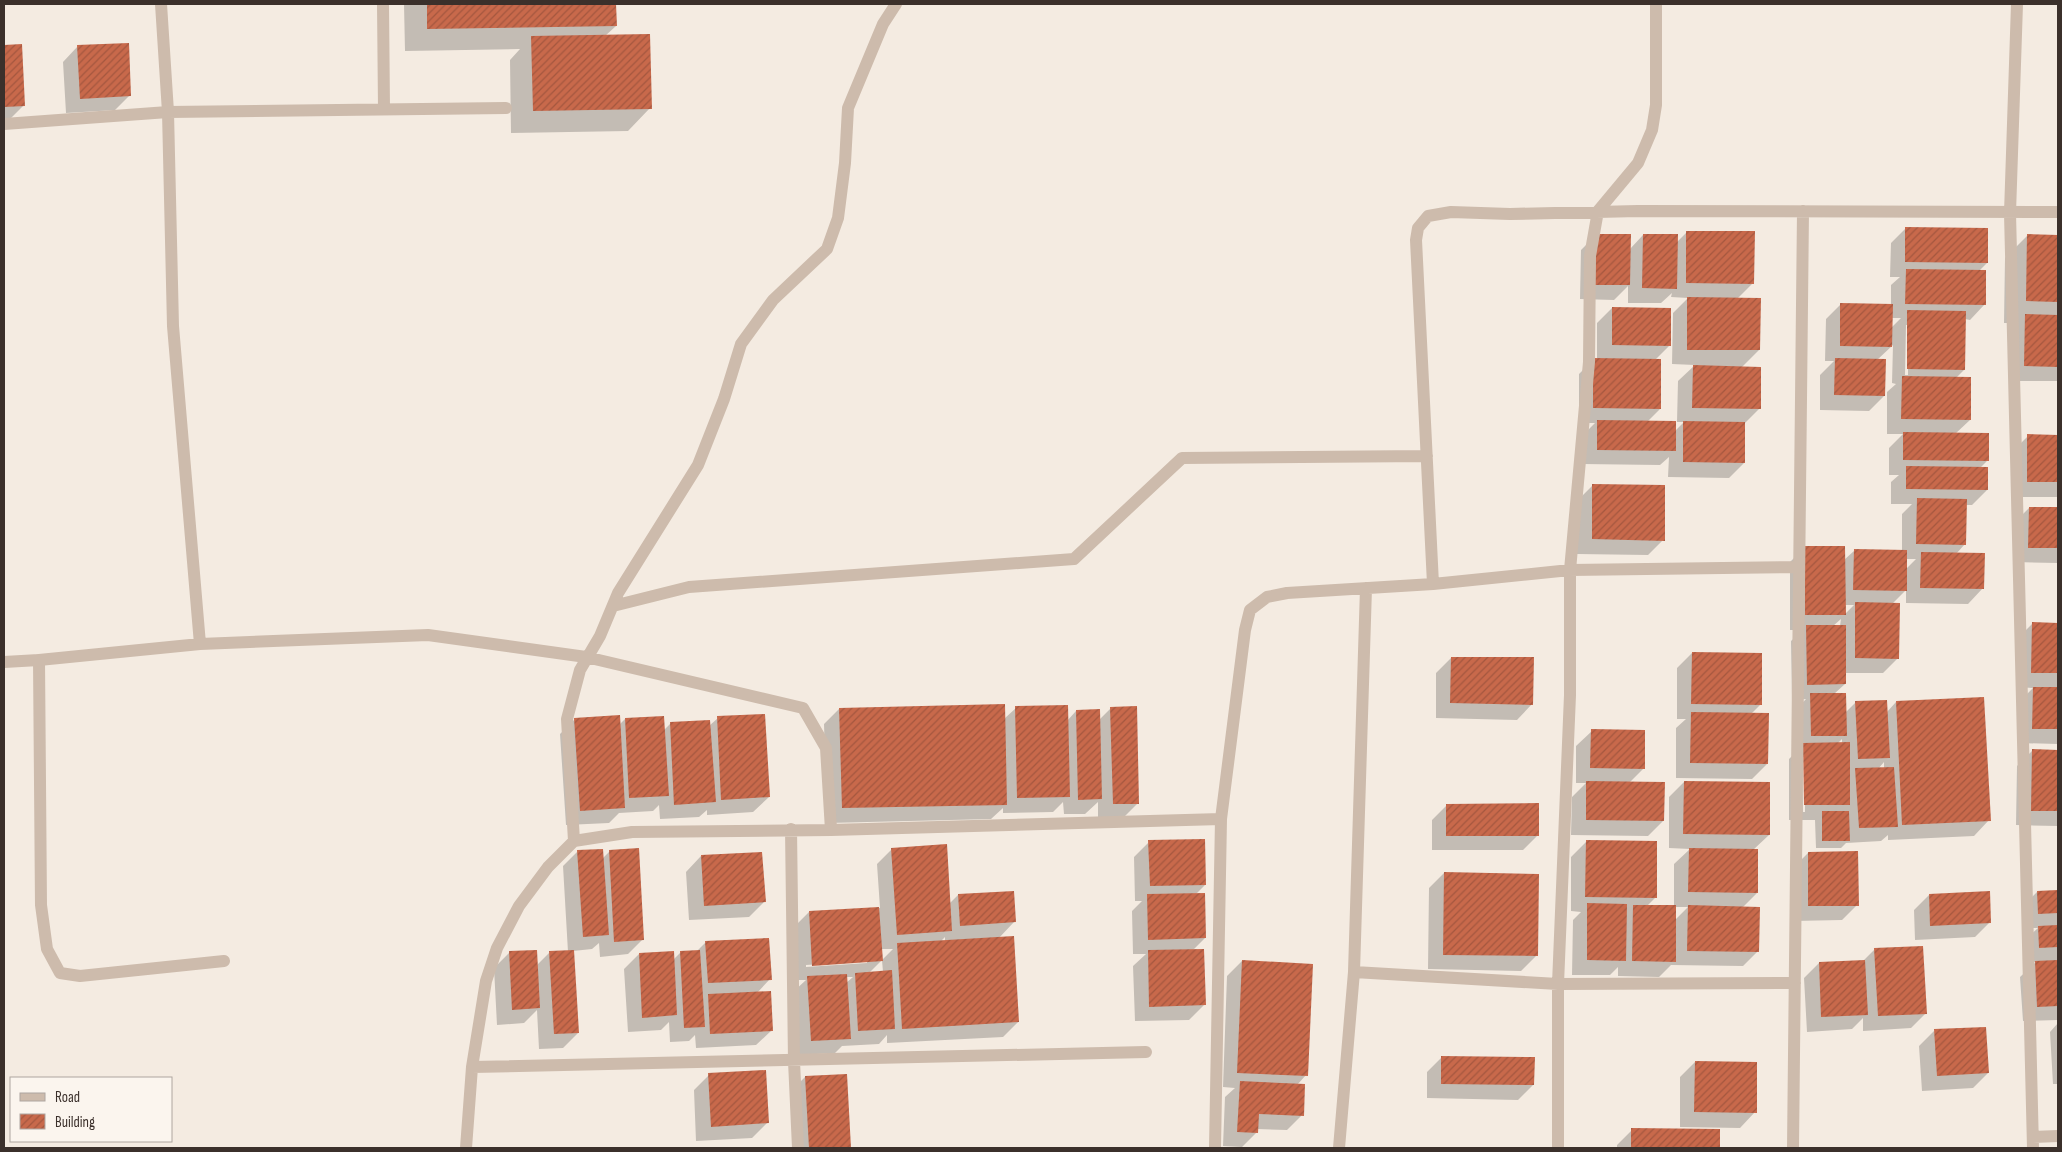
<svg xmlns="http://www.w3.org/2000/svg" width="2062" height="1152" viewBox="0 0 2062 1152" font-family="'Sofia Sans Condensed',sans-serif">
  <defs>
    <pattern id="building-hatch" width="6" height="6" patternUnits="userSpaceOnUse" patternTransform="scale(1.25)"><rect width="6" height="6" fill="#c8694b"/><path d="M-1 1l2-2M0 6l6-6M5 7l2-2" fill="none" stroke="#a4573f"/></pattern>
  </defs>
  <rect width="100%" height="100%" fill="#f4ebe1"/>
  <path fill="#0003" fill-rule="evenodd" d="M404 4H615L616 26 605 36 650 108 628 131 511 133 510 60 520 49 405 51Z
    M21 45 24 105 9 120 4 121V46Z
    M78 46 130 95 115 110 66 113 63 62Z
    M1906 228 1987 263 1979 271 1985 304 1970 320 1965 319 1964 370 1956 378 1970 420 1955 434 1987 461 1980 468 1987 490 1972 505H1966L1965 544 1956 554 1983 588 1968 604 1906 603V590L1892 604 1898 658 1883 673H1845V684L1834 694 1845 713 1856 702 1887 712 1896 702 1989 820 1974 836 1888 840V835L1881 841 1846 843 1841 848H1816L1815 820H1789V759L1796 752V710L1806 699 1792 700 1791 641 1803 630H1790V562L1805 547 1844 560 1854 551H1902V514L1912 504H1891V482L1899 475H1889V448L1903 434H1887V392L1896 384 1892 383 1893 345 1877 360 1884 396 1869 411 1820 410V375L1834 361H1825L1826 319 1841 304 1891 305V285L1900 277H1890L1891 243ZM1891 318H1901L1891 328ZM1906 325H1908V375H1905ZM1906 559H1916L1906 569ZM1845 605H1854L1845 614ZM1841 619 1840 626H1833ZM1842 739V744H1837ZM1802 757H1805V812H1803ZM1884 762V768L1878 769Z
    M1687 232 1753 283 1737 299 1759 350 1742 367 1760 408 1744 424V463L1729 478 1668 477 1669 457 1660 465 1582 464V436L1595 423H1579V374L1594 359H1597V323L1612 308 1669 346 1655 360 1660 409 1647 422 1675 431 1684 422H1677L1678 381 1695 365 1672 364 1673 313 1688 298 1671 297 1672 293 1661 303H1628V286L1614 300 1580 299 1581 250 1596 235 1630 249 1643 235 1677 242Z
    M2027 236H2058V381H2010L2018 323H2004L2005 258Z
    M2028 436H2058V497H2012L2013 451Z
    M1592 486 1663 540 1648 555 1577 554V501Z
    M2029 508H2058V563L2014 562V523Z
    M2032 624H2058V744L2018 743V703L2033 688 2016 687 2017 639Z
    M1692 653 1761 704 1751 714 1767 764 1752 779 1676 778V728L1686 719H1677V668Z
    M1451 658 1532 704 1517 720 1436 718V673Z
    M1016 708 1067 721 1076 711 1099 720 1111 708 1138 803 1123 818 1098 819V802L1085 814H1064L1063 802 1053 812 1003 813V808L991 819 827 823 824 724 839 709 1004 719Z
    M718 718 769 797 753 812 707 815V810L699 817 660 819 659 805 653 811 619 813 609 823 566 825 560 734 575 719 619 725 625 719 664 730 670 724 709 726Z
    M1592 731 1644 768 1629 783 1663 821 1648 836 1571 835 1572 797 1586 783H1576V746Z
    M2032 751H2058V826L2016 825 2017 766Z
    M1684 782 1769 835 1753 850 1757 893 1742 908 1758 951 1743 966 1671 965 1659 977 1618 976V967L1610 975H1572L1573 920 1581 912 1571 911V857L1586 842 1655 898 1647 906H1674V864L1690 849 1669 848V797ZM1675 907H1688L1675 920Z
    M1447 805 1538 835 1523 850H1432V820Z
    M1149 842 1205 885 1195 895 1205 938 1192 951 1204 1005 1189 1020 1135 1021 1133 966 1146 954H1133L1132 911 1142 901H1135L1134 857Z
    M892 849 949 904 958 895 1014 922 998 939 1018 1022 1003 1037 887 1043V1035L879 1044 842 1046 835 1053 797 1055 792 993 806 980H798L794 927 809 912 880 908 877 864ZM945 937V942H940ZM881 949H893L882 960ZM882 960 883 972 869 973ZM867 961V963L806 967V965ZM846 977H853L846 983Z
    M578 851 603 858 610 851 643 939 628 954 600 957 599 943 592 949 573 951 578 1033 563 1048 539 1049 537 1010 524 1023 497 1025 494 968 509 953 537 965 549 953 568 952 563 866Z
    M1808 853 1857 905 1842 920 1793 921V868Z
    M701 856 764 902 749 917 689 920 686 872Z
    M1444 873 1536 956 1521 971 1428 969 1429 888Z
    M2058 891V1020L2023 1021 2020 977 2036 962H2024L2023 942 2038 928H2023L2022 907 2037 892Z
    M1929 895 1990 922 1975 937 1915 940 1914 910Z
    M706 942 770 979 757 993 772 1030 756 1045 696 1048 695 1035 689 1041 670 1042 669 1022 661 1030 628 1032 624 969 639 954 673 960 681 952 697 951Z
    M1875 949 1926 1013 1911 1028 1863 1031V1018L1852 1029 1807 1032 1804 978 1819 963 1863 961Z
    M1242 961 1306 1075 1297 1085 1302 1115 1287 1130 1257 1129V1132L1242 1147 1223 1146 1225 1097 1235 1088 1223 1087 1227 976Z
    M2058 1023V1084H2053L2050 1032Z
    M1934 1031 1988 1073 1973 1088 1922 1091 1919 1046Z
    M1442 1057 1533 1085 1518 1100 1427 1098V1072Z
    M1695 1062 1755 1112 1740 1128 1680 1127V1077Z
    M709 1075 767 1123 752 1138 696 1141 694 1090Z
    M805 1077 850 1148H793L790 1092Z
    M1632 1130 1719 1131V1148H1617V1145Z"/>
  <path fill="url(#building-hatch)" d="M427 4H616L617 26 427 29Z
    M650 34 652 109 533 111 531 36Z
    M129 43 131 96 80 99 77 45Z
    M22 44 25 106 4 107V45Z
    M1905 227 1988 228V263L1905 262Z
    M1686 231H1755L1754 284 1686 283Z
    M1596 234H1631L1630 285H1595Z
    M1643 234H1678L1677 289 1642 288Z
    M2027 234 2058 235V302L2026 301Z
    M1906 269 1986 270V305L1905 304Z
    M1687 297 1761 298 1760 350H1687Z
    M1840 303 1893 304 1892 347 1840 346Z
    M1612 307 1671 308V346L1612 345Z
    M1907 310 1966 311 1965 370 1907 369Z
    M2025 314 2058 315V367L2024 366Z
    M1593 358 1661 359V409L1593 408Z
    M1835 358 1886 359 1885 396 1834 395Z
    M1693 365 1761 367V409L1692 408Z
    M1902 376 1971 377V420L1901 419Z
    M1597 420 1676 421V451L1597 450Z
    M1683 421 1745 422V463L1683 462Z
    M1903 432 1989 433V461L1903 460Z
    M2027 434 2058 435V482H2027Z
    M1906 466 1988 467V490L1906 489Z
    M1592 484 1665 485V541L1592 539Z
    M1917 498 1967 499 1966 545 1916 544Z
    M2029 507H2058V548H2028Z
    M1805 546H1845L1846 615H1805Z
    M1854 549 1907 550V591L1853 590Z
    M1921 552 1985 553 1984 589 1920 588Z
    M1855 602 1900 603 1899 659 1855 658Z
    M2032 622 2058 623V673H2031Z
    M1806 625H1846V684L1807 685Z
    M1692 652 1762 653V705L1691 704Z
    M1451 657H1534L1533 705 1450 703Z
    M2033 687H2058V729H2032Z
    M1810 693H1846L1847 736H1811Z
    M1984 697 1991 821 1902 825 1896 701Z
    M1887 700 1890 758 1858 759 1855 701Z
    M1005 704 1007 805 842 808 839 708Z
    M1068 705 1070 797 1017 798 1015 706Z
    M1137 706 1139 804H1113L1110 707Z
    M1100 709 1102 799 1078 800 1076 710Z
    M1691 712 1769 713 1768 764 1690 763Z
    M765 714 770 797 721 800 717 716Z
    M620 715 625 808 580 811 574 718Z
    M664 716 669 796 629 798 625 718Z
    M710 720 716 802 674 805 670 722Z
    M1591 729 1645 730V769L1590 768Z
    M1850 742V805H1804L1803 743Z
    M2032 749 2058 750V811H2031Z
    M1894 767 1898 827 1859 828 1855 768Z
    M1586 781 1665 782 1664 821 1586 820Z
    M1684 781 1770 782V835L1683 834Z
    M1539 803V836H1446V804Z
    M1822 811H1849L1850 841H1822Z
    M1205 839 1206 885 1150 886 1148 840Z
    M1586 840 1657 841V898L1585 897Z
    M947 844 952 931 897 935 891 848Z
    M639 848 644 940 614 942 609 850Z
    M1689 848 1758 849V893L1688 892Z
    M603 849 609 935 583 937 577 850Z
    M1858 851 1859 906H1808V852Z
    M762 852 766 902 704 906 701 855Z
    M1444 872 1539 874 1538 956 1443 955Z
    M2058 890V913L2038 914 2037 891Z
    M1014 891 1016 922 960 926 958 894Z
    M1990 891 1991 923 1930 926 1929 894Z
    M1205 893 1206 938 1148 940 1147 894Z
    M1587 903 1627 904 1626 961 1587 960Z
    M1633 905H1676V962L1632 961Z
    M1688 905 1760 907 1759 952 1687 951Z
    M879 907 883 961 812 966 809 911Z
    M2058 925V947L2039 948 2038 926Z
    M1014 936 1019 1022 902 1029 897 943Z
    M769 938 772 980 708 983 705 941Z
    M1923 946 1927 1014 1878 1016 1874 948Z
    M1204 949 1206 1005 1149 1007 1148 950Z
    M537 950 540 1008 512 1010 509 951Z
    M574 950 579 1033 554 1034 549 951Z
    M700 950 705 1027 684 1028 680 951Z
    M674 951 677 1015 642 1018 639 953Z
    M1242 960 1313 964 1308 1076 1237 1073Z
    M1865 960 1868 1015 1821 1017 1819 962Z
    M2058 960V1006L2037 1007 2035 961Z
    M892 970 895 1029 858 1031 855 973Z
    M847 974 851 1039 811 1041 807 976Z
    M771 991 773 1031 710 1034 708 994Z
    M1986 1027 1989 1073 1937 1076 1934 1029Z
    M1441 1056 1535 1057 1534 1085 1441 1084Z
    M1695 1061 1757 1062V1113L1694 1112Z
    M766 1070 769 1123 711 1127 708 1073Z
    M847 1074 851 1148H809L805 1076Z
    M1240 1081 1305 1084 1304 1116 1259 1114 1258 1133 1237 1132Z
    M1631 1128 1720 1129V1148H1631Z"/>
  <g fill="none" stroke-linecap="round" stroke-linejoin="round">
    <path stroke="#cdbbac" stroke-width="12" d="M39 660 41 905 47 949 60 973 80 976 224 961"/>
    <path stroke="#cdbbac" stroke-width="12" d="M161 4 168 112 173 326 200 644
      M383 4 384 109
      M2017 4 2010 213 2033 1148
      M4 124 168 112 506 108
      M1433 584 1416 240 1418 228 1428 216 1451 212 1510 214 1638 211 2058 212
      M613 606 689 587 1074 559 1182 458 1427 456
      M4 662 39 660 200 644 428 635 586 657 803 708 826 748 831 830
      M791 829 794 1061 798 1148
      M574 841 567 719 580 670 600 636 618 593 698 465 724 399 741 344 773 300 827 249 838 218 845 163 848 108 883 24 896 4
      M1354 972 1558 984 1795 983
      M472 1067 1146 1052
      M2033 1137 2058 1136
      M466 1148 472 1067 486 981 497 948 519 906 548 867 574 841 632 832 831 830 1221 819
      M1215 1148 1221 819 1245 630 1250 610 1267 597 1287 593 1433 584 1570 570 1799 567
      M1339 1148 1354 972 1366 588
      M1558 1148V984L1570 695V570L1589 362 1590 256 1598 211 1638 163 1652 130 1656 105V4
      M1793 1148 1803 211"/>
  </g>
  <rect width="2062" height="1152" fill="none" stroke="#3b302b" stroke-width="10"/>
  <rect x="10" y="1077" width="162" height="65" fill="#fbf5ee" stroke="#aea6a0"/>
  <rect x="20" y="1093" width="25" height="8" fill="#cdbbac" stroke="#aea6a0"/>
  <text x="55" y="1102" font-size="15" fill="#3b302b">Road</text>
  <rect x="20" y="1114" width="25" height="15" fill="url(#building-hatch)" stroke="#aea6a0"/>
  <text x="55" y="1127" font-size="15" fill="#3b302b">Building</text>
</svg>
